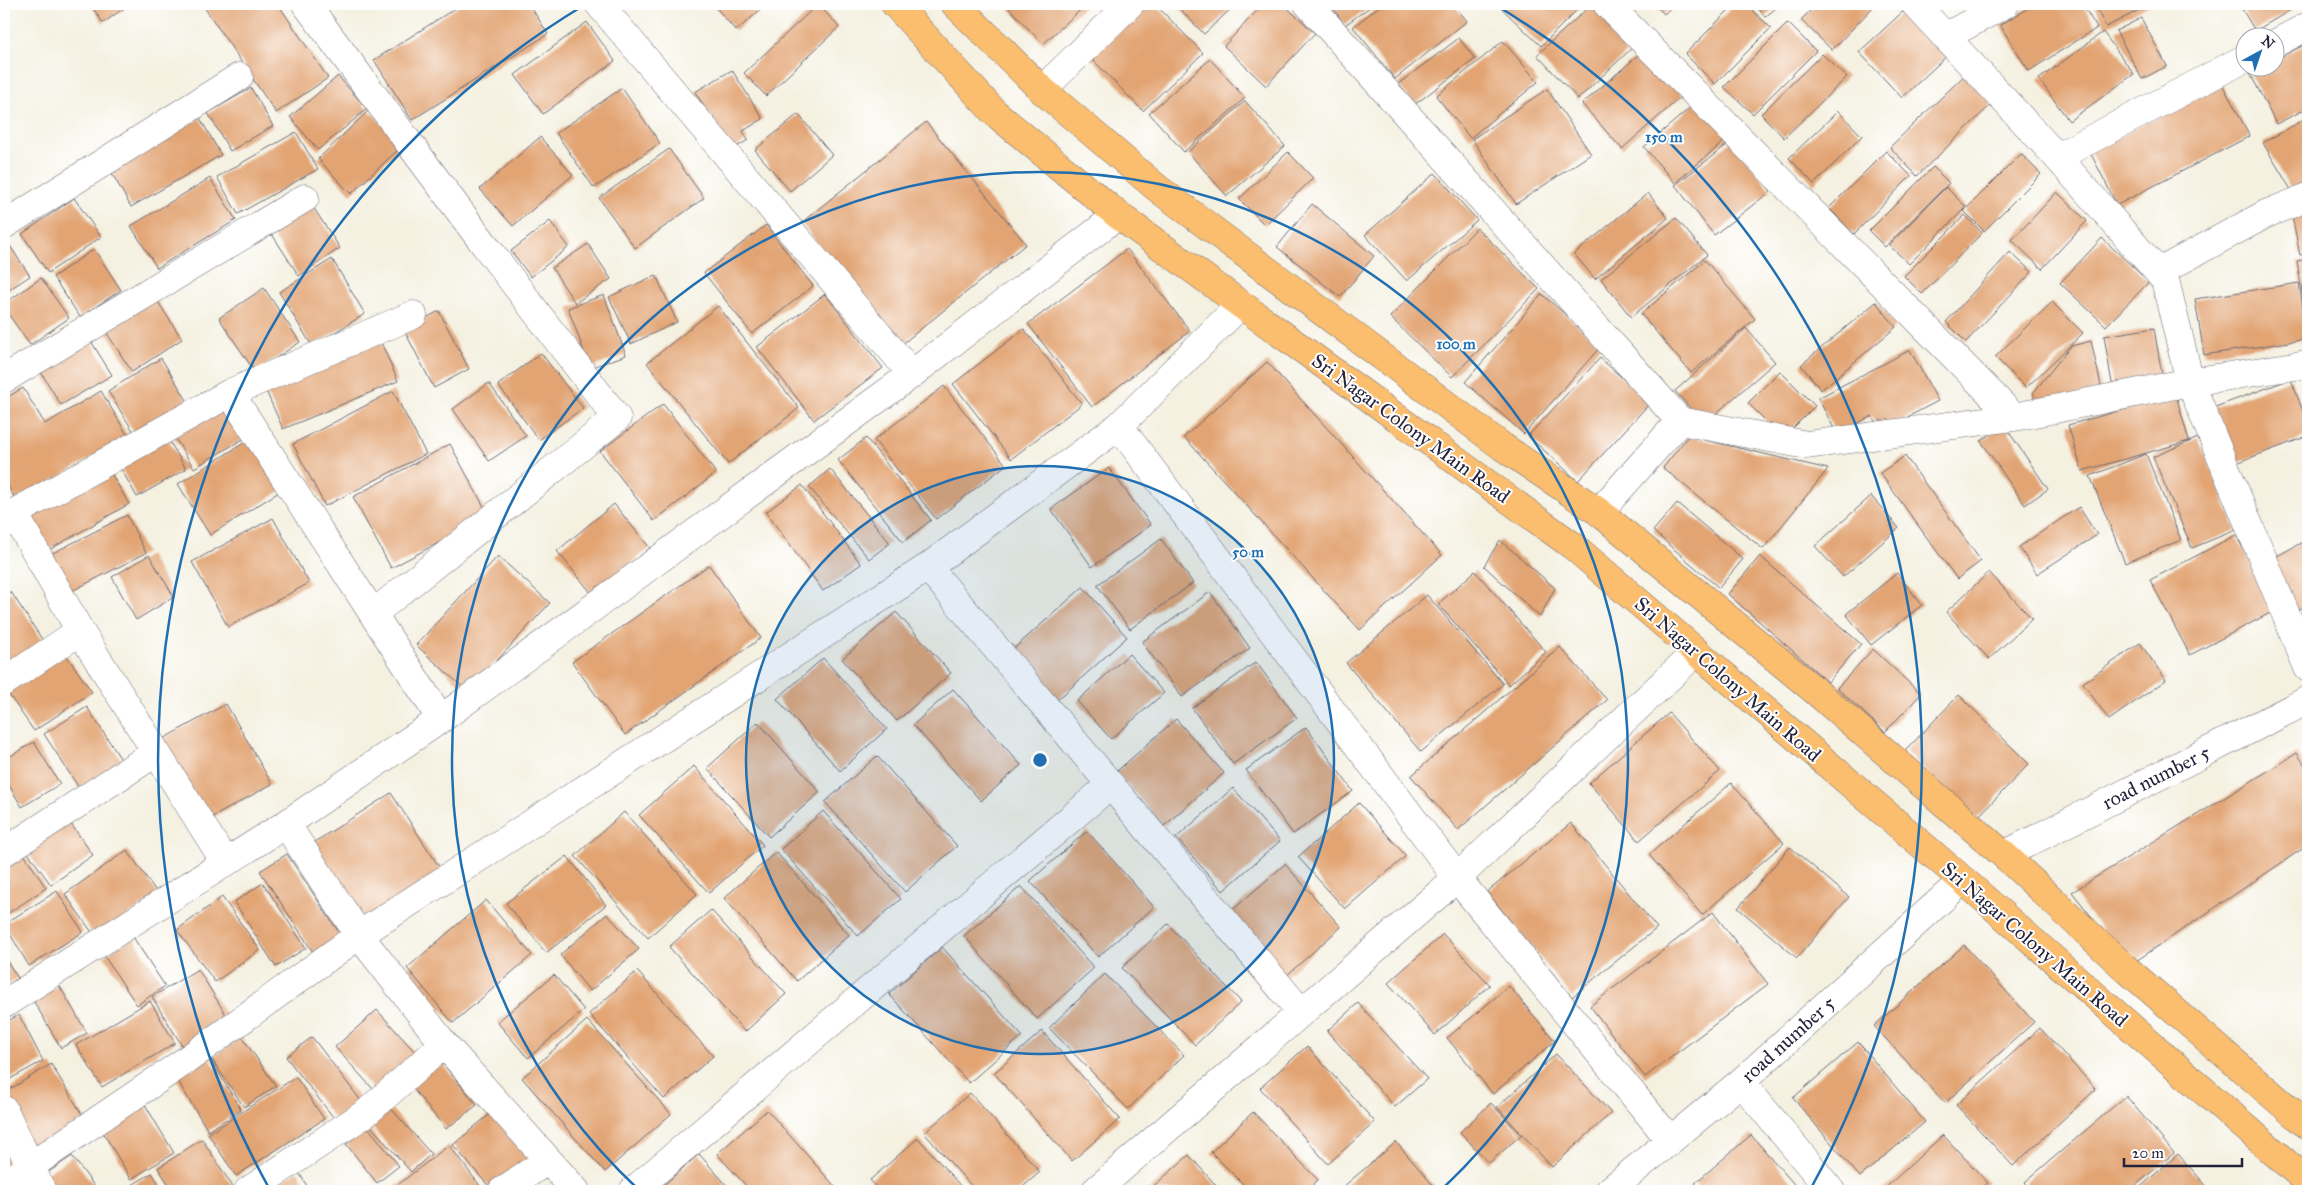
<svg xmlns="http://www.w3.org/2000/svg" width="2312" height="1195" viewBox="0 0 2312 1195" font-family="'IM FELL Great Primer',serif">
  <rect width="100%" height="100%" fill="#fff"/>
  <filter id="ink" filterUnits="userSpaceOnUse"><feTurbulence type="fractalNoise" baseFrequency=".02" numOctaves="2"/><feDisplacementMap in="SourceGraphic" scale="10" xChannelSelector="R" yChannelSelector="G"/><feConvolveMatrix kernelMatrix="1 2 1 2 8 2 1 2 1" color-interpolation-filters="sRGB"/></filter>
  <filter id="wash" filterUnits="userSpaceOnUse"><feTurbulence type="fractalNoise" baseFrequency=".0096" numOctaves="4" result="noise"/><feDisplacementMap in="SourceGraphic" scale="20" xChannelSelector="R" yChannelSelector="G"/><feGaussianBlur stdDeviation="1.12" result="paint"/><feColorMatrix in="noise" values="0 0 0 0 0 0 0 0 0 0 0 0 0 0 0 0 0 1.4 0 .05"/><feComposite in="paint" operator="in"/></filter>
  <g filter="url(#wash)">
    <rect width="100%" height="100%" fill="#f4f1e1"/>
    <g id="blocks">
      <path fill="#e2a473" d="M90 4H130L103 23Z
        M202 4H278L328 78 276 113Z
        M462 4H529L548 34 412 120 374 60Z
        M713 4H767L736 31Z
        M818 4 839 27 766 96 744 73Z
        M1005 4H1087L1043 44Z
        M1147 4H1155L1203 53 1143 111 1091 58Z
        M1175 4H1236L1204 34Z
        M1263 4H1283L1315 33 1266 86 1224 46Z
        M1330 4H1374L1345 25Z
        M1382 4H1453L1467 21 1395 79 1353 27Z
        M1497 4H1583L1541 46Z
        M1592 4 1633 47 1578 99 1537 55Z
        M1654 4H1675L1664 14Z
        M1735 4H1746L1771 28 1715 84 1685 54Z
        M1755 4H1781L1765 17Z
        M1817 4H1876L1832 50 1801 20Z
        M2035 4H2082L2097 28 2029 71 2000 25Z
        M2094 4H2151L2106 27Z
        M2239 4H2301L2255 31Z
        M1909 6 1951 52 1902 98 1859 52Z
        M2141 18 2167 66 2142 79 2116 31Z
        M587 22 615 61 543 114 515 75Z
        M1788 23 1816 51 1753 114 1724 87Z
        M2103 32 2134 74 2069 121 2039 79Z
        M1459 38 1475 59 1414 105 1398 84Z
        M1503 41 1538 82 1470 138 1436 96Z
        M2308 43V108L2276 124 2250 73 2260 68H2274V60Z
        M1644 50 1683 95 1622 149 1582 104Z
        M1822 54 1847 77 1784 138 1761 114Z
        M1210 59 1245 98 1184 152 1149 113Z
        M1971 69 1998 98 1917 176 1890 147Z
        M732 70 763 119 743 131 748 140 732 150 695 92Z
        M338 76 367 109 318 150 290 117Z
        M2222 84 2250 136 2117 205 2090 152Z
        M251 88 273 126 230 151 208 113Z
        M622 88 660 143 594 188 556 133Z
        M1547 89 1591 154 1516 204 1472 139Z
        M1245 101 1285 146 1227 196 1188 152Z
        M1698 101 1728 138 1675 183 1644 147Z
        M369 110 402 146 351 194 318 159Z
        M1838 111 1862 136 1814 184 1789 158Z
        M798 114 832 155 790 191 755 150Z
        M2308 117V184L2293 193 2263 143Z
        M200 118 221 155 131 207 110 170Z
        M926 122 1026 244 901 345 801 223Z
        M296 132 318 169 238 214 217 177Z
        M540 137 573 175 513 226 480 189Z
        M1732 141 1771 191 1714 235 1675 185Z
        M669 149 704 198 635 248 599 198Z
        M1886 151 1911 176 1854 234 1829 208Z
        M1288 152 1313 178 1265 225 1239 199Z
        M2021 154 2041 174 1984 231 1964 211Z
        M1933 167 1949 183 1885 247 1869 231Z
        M1435 173 1477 220 1407 281 1365 235Z
        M210 178 236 220 157 268 131 226Z
        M1946 187 1966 207 1909 264 1889 245Z
        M2057 192 2087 221 2042 269 2012 240Z
        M1648 193 1668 218 1595 279 1574 254Z
        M74 198 101 237 48 273 22 234Z
        M309 201 340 248 299 276 268 228Z
        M2308 203V254L2300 255 2290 206Z
        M1312 204 1374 256 1340 297 1277 247Z
        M1965 215 1982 233 1922 294 1904 276Z
        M1676 218 1707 255 1631 317 1601 279Z
        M550 221 569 247 531 277 511 251Z
        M766 225 813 286 752 334 704 273Z
        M1477 228 1539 289 1452 377 1390 317Z
        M2102 238 2149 282 2106 326 2060 283Z
        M8 243 30 276 4 293V246Z
        M588 244 611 279 575 303 552 268Z
        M94 249 121 290 80 317 53 277Z
        M1127 249 1190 331 1092 407 1028 324Z
        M2010 252 2032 272 1966 342 1946 322Z
        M332 259 365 314 312 346 279 292Z
        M2308 259V321L2307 322 2297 261Z
        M1705 260 1755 319 1691 373 1641 314Z
        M656 275 677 322 631 344 609 297Z
        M41 278 69 318 30 345 4 308V304Z
        M2299 283 2308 339 2204 355 2195 299Z
        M264 288 300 342 255 372 219 318Z
        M153 294 182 339 132 372 103 327Z
        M825 294 883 368 814 420 757 347Z
        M1542 294 1601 346 1524 434 1465 382Z
        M604 295 626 355 590 368 568 308Z
        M1876 302 1896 327 1821 390 1801 365Z
        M2052 302 2083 333 2026 388 1995 357Z
        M718 306 799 408 728 464 647 363Z
        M439 311 469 369 434 388 404 330Z
        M1746 328 1775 362 1704 424 1675 391Z
        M2154 328 2164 386 2114 395 2104 336Z
        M1024 329 1082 404 1011 459 953 384Z
        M377 333 398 381 283 429 262 382Z
        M89 338 112 375 61 405 39 369Z
        M2091 341 2102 390 2036 404 2033 393 2071 346Z
        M1910 350 1938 401 1881 431 1872 416 1837 434 1818 398Z
        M541 353 583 408 539 440 498 385Z
        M161 358 188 402 135 434 108 391Z
        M1600 358 1650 403 1578 481 1528 436Z
        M1267 362 1442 555 1360 630 1184 437Z
        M1780 371 1815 406 1783 438 1748 403Z
        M2291 379 2308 425V436L2231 465 2210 409Z
        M489 383 526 436 489 461 453 409Z
        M944 386 1006 465 936 519 874 440Z
        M23 388 45 424 101 391 128 436 17 502 4 479V399Z
        M393 391 426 454 325 506 293 444Z
        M2176 395 2189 441 2082 471 2068 425Z
        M228 403 248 436 194 468 174 437Z
        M663 404 716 473 654 521 600 451Z
        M2004 425 2048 489 2025 505 1981 441Z
        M164 432 186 469 137 497 116 460Z
        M1688 436 1828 469 1763 549 1663 468Z
        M252 438 284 489 210 535 178 484Z
        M866 438 931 520 903 542 838 460Z
        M2198 438 2236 530 2192 548 2153 457Z
        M450 444 489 516 391 568 353 497Z
        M2146 454 2181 540 2125 563 2090 476Z
        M1905 456 1981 561 1957 579 1880 473Z
        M108 468 129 504 49 550 28 513Z
        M1109 468 1151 525 1092 567 1051 509Z
        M830 469 890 543 869 559 809 487Z
        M802 485 861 564 823 591 766 512Z
        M1871 496 1899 528 1843 577 1815 546Z
        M1677 503 1743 559 1719 588 1653 531Z
        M614 504 650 548 593 595 557 551Z
        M2079 507 2097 535 2037 574 2019 547Z
        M127 515 146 553 66 594 47 556Z
        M273 518 309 583 228 627 192 562Z
        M2236 535 2276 610 2190 655 2150 580Z
        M1161 539 1193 583 1130 629 1097 585Z
        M2308 539V605L2296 611 2268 561Z
        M1500 540 1555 588 1540 617 1484 566Z
        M149 555 174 597 136 620 112 577Z
        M498 556 550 603 468 692 416 645Z
        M1760 556 1861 644 1828 682 1728 594Z
        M709 565 761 638 625 735 572 662Z
        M1475 571 1546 652 1509 685 1438 604Z
        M1989 572 2032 619 1989 659 1946 612Z
        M1897 573 1922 605 1871 645 1846 614Z
        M1083 587 1127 637 1054 703 1009 653Z
        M11 592 47 647 4 676V597Z
        M1210 592 1250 648 1182 697 1142 642Z
        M1427 595 1503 684 1421 752 1346 663Z
        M896 612 951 673 897 721 842 659Z
        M2140 643 2166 680 2109 720 2083 683Z
        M1560 647 1607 700 1458 830 1411 776Z
        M62 649 92 692 34 731 5 689Z
        M1873 649 1921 694 1885 732 1837 688Z
        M1129 654 1164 693 1111 739 1077 701Z
        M823 658 887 729 840 771 777 699Z
        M1256 662 1297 718 1233 764 1192 708Z
        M953 689 1021 765 981 801 913 725Z
        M1959 695 2029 764 1976 819 1905 751Z
        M226 704 272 784 204 822 159 741Z
        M87 707 122 761 79 788 44 734Z
        M1669 713 1720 771 1639 841 1589 783Z
        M1176 719 1224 773 1164 826 1116 772Z
        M758 722 820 792 769 837 707 768Z
        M1306 727 1353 791 1293 834 1246 770Z
        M34 742 60 784 22 807 4 777V760Z
        M2297 753 2308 770V845L2130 965 2072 892Z
        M877 756 957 846 905 892 825 802Z
        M694 766 763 845 709 893 639 815Z
        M1731 783 1784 843 1702 915 1649 855Z
        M1233 788 1280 841 1223 891 1176 838Z
        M391 793 442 871 358 926 307 847Z
        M1359 803 1406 856 1345 909 1298 857Z
        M823 811 901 899 858 936 781 849Z
        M624 812 697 894 648 938 575 856Z
        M66 817 93 855 51 885 24 847Z
        M1571 823 1657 928 1572 997 1487 892Z
        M1087 831 1154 907 1098 957 1030 881Z
        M1790 847 1849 897 1797 958 1738 908Z
        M20 848 46 888 4 916V859Z
        M127 850 158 894 96 938 65 894Z
        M776 852 849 935 797 981 724 898Z
        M287 854 342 937 315 955 260 871Z
        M567 856 606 905 546 953 506 903Z
        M1285 864 1341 927 1286 976 1229 913Z
        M263 883 306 948 276 967 234 902Z
        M1021 886 1094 968 1037 1019 964 936Z
        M57 891 83 932 29 966 4 924Z
        M222 897 260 950 215 982 177 930Z
        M486 900 532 955 453 1023 407 968Z
        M711 910 786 994 745 1032 669 947Z
        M1713 912 1768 984 1645 1077 1590 1006Z
        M607 914 639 949 590 991 560 955Z
        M1168 924 1241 1002 1195 1045 1122 968Z
        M1443 934 1490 985 1435 1035 1388 983Z
        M133 937 165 986 137 1005 104 956Z
        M1964 945 2034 1022 1945 1103 1874 1026Z
        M942 947 1022 1036 969 1083 889 994Z
        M4 957 18 978 4 988Z
        M198 969 229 1020 183 1047 152 997Z
        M637 971 713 1056 664 1099 589 1014Z
        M1105 974 1184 1055 1128 1109 1049 1028Z
        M554 975 584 1010 528 1058 497 1022Z
        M59 985 87 1033 61 1048 33 1000Z
        M1509 986 1555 1041 1493 1094 1447 1038Z
        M150 1001 175 1043 102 1087 76 1045Z
        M1358 1003 1427 1079 1395 1107 1327 1031Z
        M377 1010 415 1052 373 1089 335 1047Z
        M19 1015 43 1061 10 1079 4 1066V1023Z
        M587 1020 671 1114 605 1172 522 1078Z
        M2040 1028 2096 1089 2013 1166 1956 1105Z
        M1042 1031 1120 1119 1072 1161 994 1073Z
        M242 1037 276 1086 244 1107 211 1058Z
        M312 1037 362 1102 337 1122 286 1057Z
        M1858 1042 1925 1122 1860 1177 1793 1098Z
        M1307 1046 1375 1122 1328 1164 1260 1088Z
        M1556 1054 1611 1113 1552 1167 1497 1107Z
        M209 1057 241 1110 208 1131 176 1078Z
        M438 1058 477 1105 446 1129 408 1083Z
        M51 1064 85 1119 32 1151 4 1106V1093Z
        M296 1077 324 1119 236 1176 208 1134Z
        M970 1093 1040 1172 1018 1191H976L924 1133Z
        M2126 1096 2174 1153 2129 1191H2033L2025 1182Z
        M141 1098 174 1153 131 1179 98 1124Z
        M1491 1103 1521 1135 1489 1163 1460 1132Z
        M388 1105 431 1154 411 1172 368 1123Z
        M767 1110 839 1191H751L717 1154Z
        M1253 1112 1318 1180 1306 1191H1250L1211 1152Z
        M491 1113 529 1158 492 1190 453 1145Z
        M368 1127 399 1166 377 1183 346 1144Z
        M4 1131 25 1163 4 1178Z
        M1751 1135 1800 1191H1702L1695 1183Z
        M1943 1135 1988 1183 1979 1191H1882Z
        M918 1138 965 1191H880L870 1180Z
        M202 1139 233 1187 227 1191H173L158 1168Z
        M1396 1142 1438 1191H1346L1343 1187Z
        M449 1145 484 1191H390Z
        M699 1154 732 1191H657Z
        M2178 1154 2211 1191H2136Z
        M1189 1155 1221 1191H1148Z
        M72 1156 98 1191H45L37 1180Z
        M298 1171 310 1191H273L271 1187Z
        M152 1173 164 1191H122Z"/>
    </g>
  </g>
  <g filter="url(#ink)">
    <use href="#blocks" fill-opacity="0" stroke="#6c6a75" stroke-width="1"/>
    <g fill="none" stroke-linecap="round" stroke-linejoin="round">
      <g stroke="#6c6a75" stroke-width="29">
        <path id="minor" d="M306 4 475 232 617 418 374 613
          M599 4 912 374
          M1308 4 1680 421 1807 445 2014 417 2190 382 2308 364
          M1607 4 2014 417
          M1915 4 2057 157 2165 280 2190 382 2308 668
          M1945 37 2005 4
          M2274 44 2308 26
          M1042 90 1130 4
          M2057 157 2244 59
          M4 225 239 77
          M2159 272 2266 214 2308 197
          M4 379 305 198
          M230 393 441 719
          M1119 426 1457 878 1670 1140
          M1599 512 1680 421
          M14 513 230 393 413 315
          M4 519 14 513 80 631 225 862
          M928 567 1301 1012
          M4 682 80 631
          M286 824 359 935 444 1044 576 1191
          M4 852 155 753
          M2004 855 2308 700
          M4 1004 286 824 441 719 912 374 1118 215
          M1741 1082 1831 1191
          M4 1110 42 1191
          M4 1184 185 1061 359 935 928 567 1119 426 1241 304
          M248 1191 366 1113 444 1044
          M502 1191 548 1160
          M633 1191 1110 785
          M1095 1191 1457 878 1696 652
          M1609 1191 1741 1082 1963 880"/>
      </g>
      <g stroke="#6c6a75" stroke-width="29">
        <path id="major" d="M895 4 994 112 1118 215 1573 546 1963 880 2308 1182
          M955 4 1042 90 1157 188 1503 447 1599 512 1813 689 2004 855 2123 966 2308 1126"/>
      </g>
      <use href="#minor" stroke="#fff" stroke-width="28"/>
      <use href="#major" stroke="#fbbd6e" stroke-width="28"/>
    </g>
  </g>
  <circle cx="1040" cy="760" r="294" fill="#1f6fb2" fill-opacity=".12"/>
  <g fill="none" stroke="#1f6fb2" stroke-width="2.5">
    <circle cx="1040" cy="760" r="294"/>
    <path d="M639 1190A588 588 0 1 1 1441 1190"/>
    <path d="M269 1188A882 882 0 0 1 586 4M1494 4A882 882 0 0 1 1811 1188"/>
  </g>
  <g text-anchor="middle" stroke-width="4" stroke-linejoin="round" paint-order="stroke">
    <g font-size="20" fill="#22223b" stroke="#fff">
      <text transform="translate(1411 428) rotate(36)" y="7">Sri Nagar Colony Main Road</text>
      <text transform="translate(1728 679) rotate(41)" y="7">Sri Nagar Colony Main Road</text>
      <text transform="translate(2156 777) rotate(-27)" y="7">road number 5</text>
      <text transform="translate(2035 944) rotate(41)" y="7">Sri Nagar Colony Main Road</text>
      <text transform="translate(1788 1039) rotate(-42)" y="7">road number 5</text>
    </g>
  </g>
  <circle cx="1040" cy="760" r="8" fill="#1f6fb2" stroke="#fff" stroke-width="2.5"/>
  <g font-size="15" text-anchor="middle" font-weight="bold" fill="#1f6fb2" stroke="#fff" stroke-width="4" stroke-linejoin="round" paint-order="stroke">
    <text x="1664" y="142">150 m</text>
    <text x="1456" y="349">100 m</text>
    <text x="1248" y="557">50 m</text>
  </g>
  <rect width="2312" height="1195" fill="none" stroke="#fff" stroke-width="20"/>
  <g transform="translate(2260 52) rotate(40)"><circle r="24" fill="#ffffff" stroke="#a7a7b1"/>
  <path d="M0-4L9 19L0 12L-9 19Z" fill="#1f6fb2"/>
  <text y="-8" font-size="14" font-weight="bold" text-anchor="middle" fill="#22223b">N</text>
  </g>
  <path d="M2124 1158v8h118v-8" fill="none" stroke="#22223b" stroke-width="2.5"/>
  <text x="2132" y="1158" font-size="15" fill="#22223b" stroke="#ffffff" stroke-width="4" paint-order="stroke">20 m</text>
</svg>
